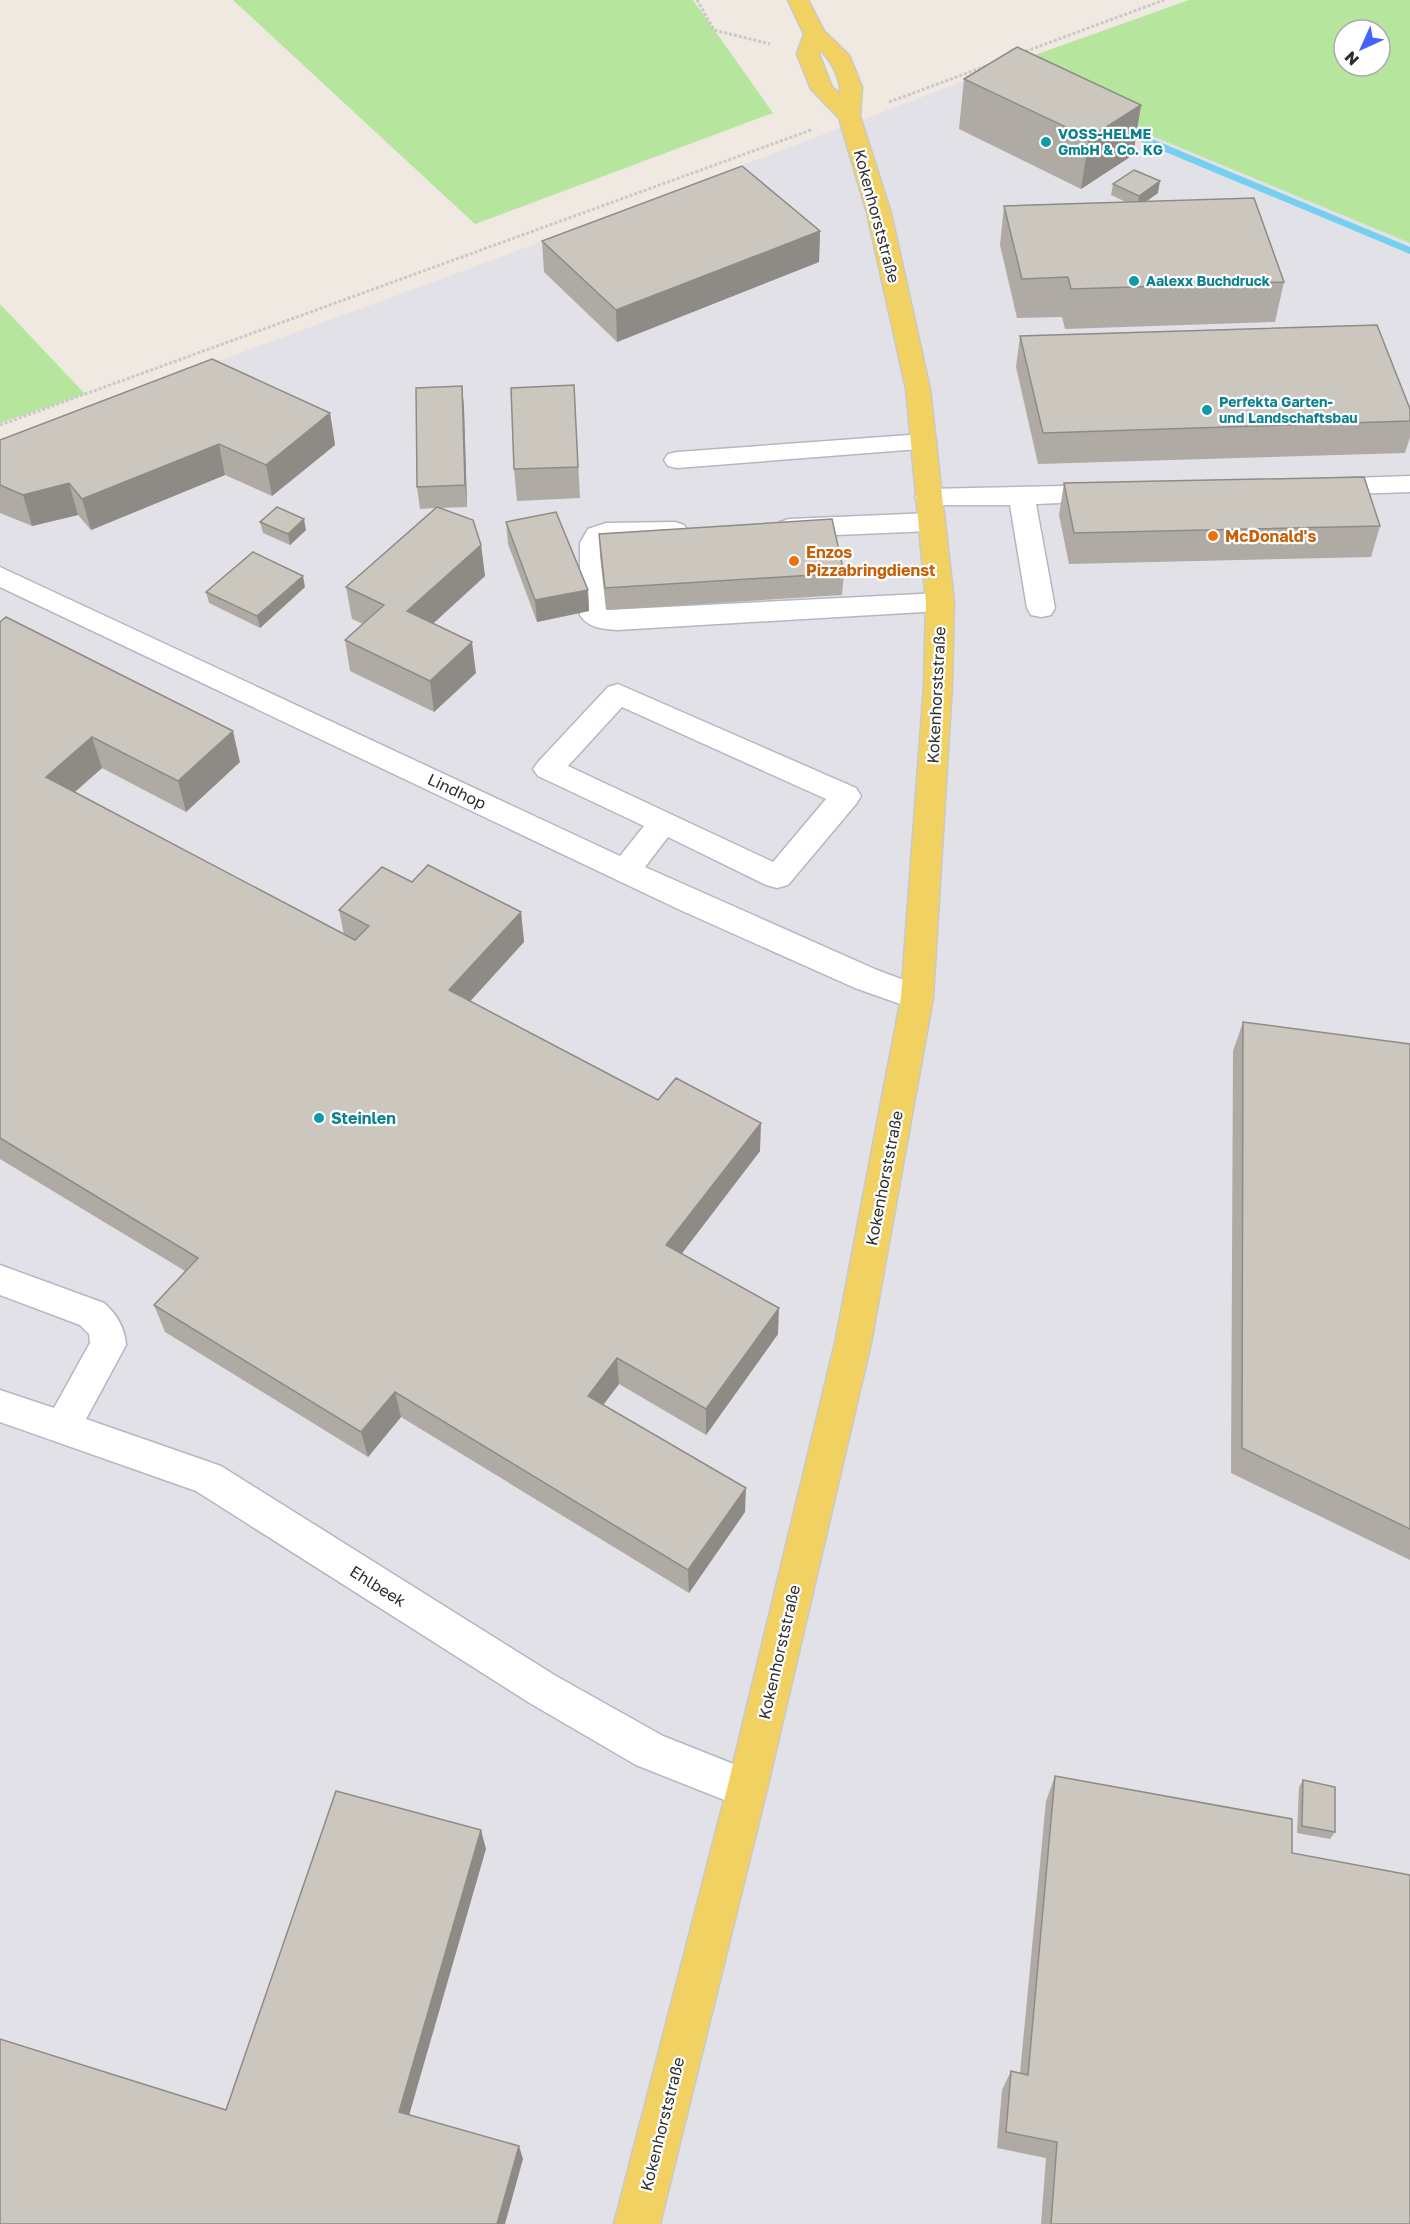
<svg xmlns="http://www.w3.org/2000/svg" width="1410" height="2224" viewBox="0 0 1410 2224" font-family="'Golos Text',sans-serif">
  <rect width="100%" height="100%" fill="#efe9e1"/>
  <path fill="#e3e1e8" d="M993 70 1410 243V2224H0V441L493 260Z"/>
  <path fill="#b6e59e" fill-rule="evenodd" d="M233 0H693L773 113 475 224Z
    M1189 0H1410V243L993 70ZM1344 30H1380V66H1344Z
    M0 304 85 394 0 423Z"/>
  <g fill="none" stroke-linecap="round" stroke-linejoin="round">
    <path fill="#75cff0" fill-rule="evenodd" d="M1113 126H1121L1410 247V254L1113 130Z"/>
    <g stroke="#b4b7c1" stroke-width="3">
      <path id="minor" d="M923 434 932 436 936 442 932 448 677 468 668 466 664 460 668 454 677 452Z
        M1410 476V492L1322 495 1313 493 1309 487 1313 481 1322 479Z
        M1108 485 1117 487 1121 493 1117 499 1108 501 1036 504 1055 608 1051 615 1041 617 1031 615 1027 608 1010 505H928L919 503 915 497 919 491 928 489Z
        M931 513 940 516 944 522 940 528 931 531 789 537 780 534 776 528 780 522 789 519Z
        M675 522 684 525 688 531 684 537 675 540 607 541 608 610 940 593 950 596 954 602 950 608 940 611 617 630C603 629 588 628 580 615V543L588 529 606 523Z
        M0 567 620 856 644 826 538 776 533 769 538 762 608 687 618 684 856 788 861 796 856 804 788 885 777 888 766 885 668 837 645 867 877 970 928 989 933 998 928 1007 917 1010 855 988 678 909 0 587ZM622 707 826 799 773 862 568 766Z
        M0 1265 104 1303C117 1314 125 1329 126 1345L86 1419 221 1466 556 1676 663 1736 761 1775 767 1789 761 1803 747 1809 636 1765 528 1702 196 1491 0 1422V1390L54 1408 90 1343 89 1334 80 1325 0 1295Z"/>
    </g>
    <g stroke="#c9c9c9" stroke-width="3">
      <path id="major" d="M788 0H808L824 31 849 55 862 87 860 116 891 213 930 389 954 602 952 685 933 998 871 1343 767 1789 660 2224H614L727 1789 835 1343 901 998 924 685 926 602 906 389 867 213 839 118 811 89 797 54 804 34ZM820 50C831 60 841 79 840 94L832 87 819 54Z"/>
    </g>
    <path stroke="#c9c9c9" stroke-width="3" stroke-dasharray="3 2" stroke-linecap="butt" d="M697 0 714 30 770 44
      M1021 53 1164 0
      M889 102 989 65
      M0 425 811 130"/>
    <use href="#minor" fill="#fff" fill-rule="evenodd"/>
    <use href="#major" fill="#f2d163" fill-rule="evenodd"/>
  </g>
  <path fill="#afaba4" d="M964 79 1141 105 1133 155 1081 189 959 129Z
    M1113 184 1158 193 1145 202 1284 282 1275 322 1065 329 1062 317 1017 318 1000 245 1004 206 1126 202 1111 195Z
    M820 231 819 262 617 342 544 272 542 241Z
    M1020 336 1410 409V437L1405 453 1038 464 1016 367Z
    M574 385 580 498 517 501 514 469Z
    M462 386 464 408 467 507 440 508 481 545 485 576 433 623 476 673 434 712 350 671 345 640 363 624 352 619 346 587 436 508 420 509 417 487Z
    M330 413 335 445 272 496 225 475 91 530 78 515 32 526 0 513V440Z
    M1064 483 1380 526 1371 557 1069 564 1059 515Z
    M260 522 306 530 290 545 263 533Z
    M506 522 588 590 589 611 537 622 508 544Z
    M599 534 844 573 842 595 606 610 600 556Z
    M305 587 260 628 209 603 206 592Z
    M0 622 240 762 186 812 102 768 74 792 344 935 339 910 412 882 521 912 524 942 470 1001 658 1100 760 1151 681 1254 778 1334 706 1435 619 1384 603 1405 745 1512 689 1593 401 1417 368 1457 165 1332 154 1305 185 1271 0 1159Z
    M1243 1022 1410 1044V1560L1231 1473 1233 1051Z
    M1055 1776 1292 1853 1410 2224H1041L1046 2158 997 2148 1002 2090 1011 2071 1020 2073 1046 1801Z
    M1303 1780 1335 1832 1330 1839 1297 1833 1299 1787Z"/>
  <path fill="#8e8b86" d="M1141 105 1133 155 1081 189 1089 138Z
    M1160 181 1158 193 1137 208 1139 196Z
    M820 231 819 262 617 342 616 310Z
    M462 386 464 408 467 507 465 485Z
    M330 413 335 445 272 496 266 465Z
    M219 444 225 475 91 530 82 499Z
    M69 483 78 515 32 526 23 495Z
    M304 519 306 530 290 545 288 534Z
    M481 545 485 576 412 643 407 611Z
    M303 576 305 587 260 628 257 616Z
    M588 590 589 611 537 622 535 600Z
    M472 642 476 673 434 712 430 681Z
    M233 731 240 762 186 812 178 781Z
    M92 737 102 768 57 808 46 777Z
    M521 912 524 942 454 1019 449 990Z
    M761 1123 760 1151 667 1273 666 1245Z
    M779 1308 778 1334 706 1435V1409Z
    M617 1358 619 1384 591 1421 588 1396Z
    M395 1392 401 1417 368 1457 361 1432Z
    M746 1488 745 1512 689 1593 688 1570Z
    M481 1830 486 1849 406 2126 399 2112Z
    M519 2146 523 2159 505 2224H497Z"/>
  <path fill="#cbc7bf" stroke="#8e8b86" stroke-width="1.5" d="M1017 47 1141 105 1089 138 964 79Z
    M742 166 820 231 616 310 542 241Z
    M1134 170 1160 181 1139 196 1113 184Z
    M1254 198 1284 282 1071 289 1068 277 1022 279 1004 206Z
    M1377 325 1410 409V421L1043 433 1020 336Z
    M212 359 330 413 266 465 219 444 82 499 69 483 23 495 0 485V440Z
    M574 385 578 467 514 469 511 388Z
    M462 386 465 485 417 487 416 388Z
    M1364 477 1380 526 1074 533 1064 483Z
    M277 507 304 519 288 534 260 522Z
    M437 507 473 520 481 545 407 611 472 642 430 681 345 640 384 605 346 587Z
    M556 512 588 590 535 600 506 522Z
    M832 519 844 573 605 588 599 534Z
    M253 552 303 576 257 616 206 592Z
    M6 617 233 731 178 781 92 737 46 777 355 940 369 926 339 910 382 867 412 882 428 865 521 912 449 990 658 1100 676 1078 761 1123 666 1245 779 1308 706 1409 617 1358 588 1396 746 1488 688 1570 395 1392 361 1432 154 1305 198 1258 0 1138V622Z
    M1243 1022 1410 1044V1529L1242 1448Z
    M1055 1776 1292 1819V1853L1410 1875V2224H1051L1057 2142 1006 2132 1011 2071 1028 2075Z
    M1303 1780 1335 1787V1832L1302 1826Z
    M336 1791 481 1830 399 2112 519 2146 497 2224H0V2039L226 2110Z"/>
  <g fill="#0f9aa8" stroke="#fff" stroke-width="2">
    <circle cx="1046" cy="142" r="6"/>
    <circle cx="1134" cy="281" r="6"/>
    <circle cx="1207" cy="410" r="6"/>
    <circle cx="319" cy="1118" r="6"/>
  </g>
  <g fill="#e8710a" stroke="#fff" stroke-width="2">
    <circle cx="1213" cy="536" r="6"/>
    <circle cx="794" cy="561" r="6"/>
  </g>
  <g text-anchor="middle" stroke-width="4.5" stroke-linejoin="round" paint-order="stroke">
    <g font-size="14" font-weight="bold" fill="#0d838f" stroke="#fff" text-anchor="start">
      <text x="1058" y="139">VOSS-HELME<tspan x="1058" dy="16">GmbH &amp; Co. KG</tspan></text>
      <text x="1146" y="286">Aalexx Buchdruck</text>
      <text x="1219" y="407">Perfekta Garten-<tspan x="1219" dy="16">und Landschaftsbau</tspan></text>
    </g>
    <g font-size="16" fill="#2e2e2e" stroke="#fff">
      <text transform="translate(877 216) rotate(75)" y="6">Kokenhorststraße</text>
      <text transform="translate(936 695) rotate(-87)" y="6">Kokenhorststraße</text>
      <text transform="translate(457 791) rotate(25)" y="6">Lindhop</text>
      <text transform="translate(884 1178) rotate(-79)" y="6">Kokenhorststraße</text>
      <text transform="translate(378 1586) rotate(32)" y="6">Ehlbeek</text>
      <text transform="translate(779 1652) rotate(-77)" y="6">Kokenhorststraße</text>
      <text transform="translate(662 2124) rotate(-76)" y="6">Kokenhorststraße</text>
    </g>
    <g font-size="16" font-weight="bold" fill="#c56008" stroke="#fff" text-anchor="start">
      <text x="1225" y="542">McDonald's</text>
      <text x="806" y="558">Enzos<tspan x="806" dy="18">Pizzabringdienst</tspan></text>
    </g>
    <g font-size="16" font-weight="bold" fill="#0d838f" stroke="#fff" text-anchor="start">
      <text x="331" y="1124">Steinlen</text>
    </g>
  </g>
  <g transform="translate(1362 48) rotate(225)"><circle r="28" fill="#ffffff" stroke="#ababab" stroke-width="1.5"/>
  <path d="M0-4.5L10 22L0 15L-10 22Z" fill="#4264fb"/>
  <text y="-9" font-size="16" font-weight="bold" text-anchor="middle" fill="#2e2e2e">N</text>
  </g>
</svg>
